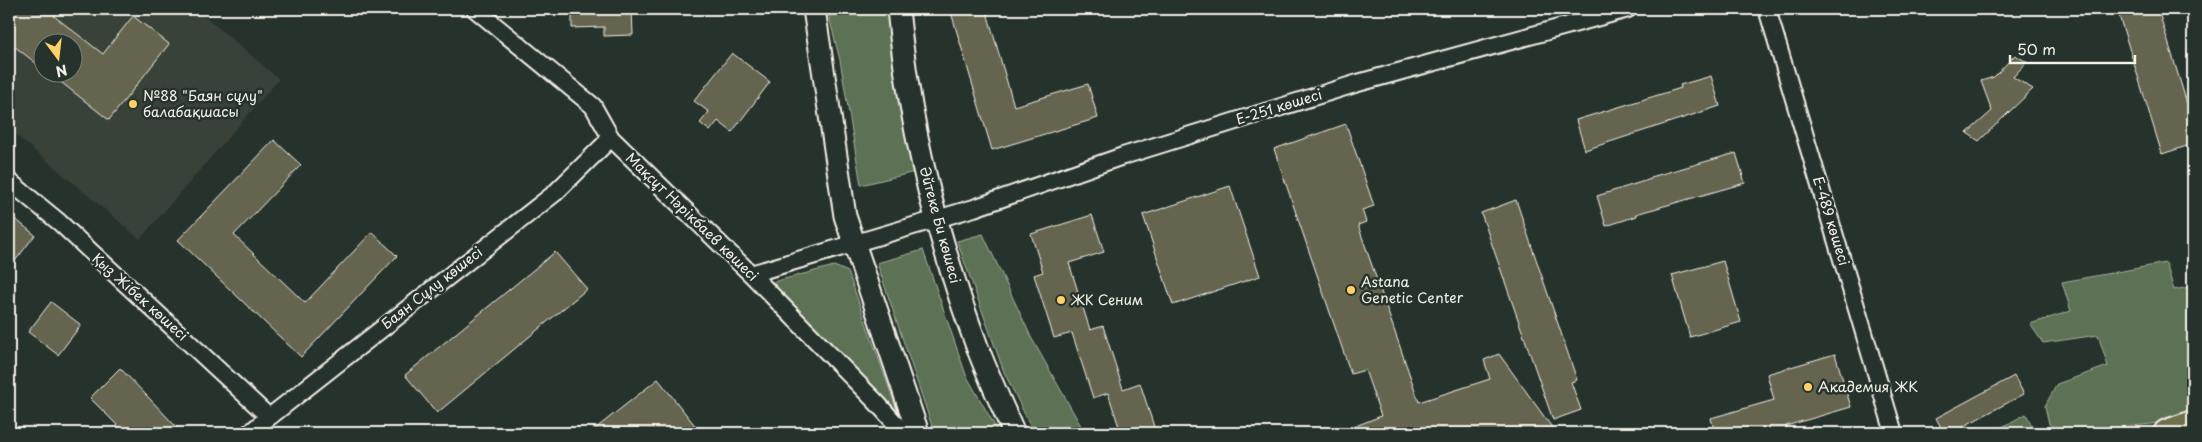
<svg xmlns="http://www.w3.org/2000/svg" width="2202" height="442" viewBox="0 0 2202 442" font-family="'Playpen Sans',sans-serif">
  <rect width="100%" height="100%" fill="#26332d"/>
  <filter id="ink" filterUnits="userSpaceOnUse"><feTurbulence type="fractalNoise" baseFrequency=".02" numOctaves="2"/><feDisplacementMap in="SourceGraphic" scale="10" xChannelSelector="R" yChannelSelector="G"/><feConvolveMatrix kernelMatrix="1 2 1 2 8 2 1 2 1" color-interpolation-filters="sRGB"/></filter>
  <g filter="url(#ink)">
    <path fill="#394238" fill-rule="evenodd" d="M9 9H196L279 79 140 239 9 129ZM42 42H72V72H42Z"/>
    <path fill="#5d7154" stroke="#a8b19e" d="M827 9H886L904 126 915 172 861 185 840 60Z
      M983 234 1032 339 1085 433H1034L1004 372 957 241Z
      M923 250 966 375 999 433H935L933 429 877 263Z
      M2166 263 2174 290 2193 286V407L2179 417 2152 424 2063 433 2049 424 2045 406 2057 384 2108 366 2098 335 2043 343 2030 324 2071 311 2062 282Z
      M834 266 848 272 899 416 769 283Z
      M2026 414 2036 433H1991Z"/>
    <path fill="#656550" stroke="#f4f1e8" d="M9 9H60L54 16 103 54 133 16 169 44 109 120 48 72H72V42H42V68L9 42Z
      M572 9H632L633 35 604 36V27L572 28Z
      M950 9H986L1014 106 1088 84 1098 118 992 150Z
      M2117 9H2158L2189 110 2193 109V144L2162 154Z
      M732 53 770 82 732 132 718 121 710 131 700 123 709 112 694 101Z
      M2015 55 2027 62 2013 77 2033 89 1979 141 1967 133 1992 111 1981 81 1994 77Z
      M1711 76 1720 106 1585 150 1576 120 1681 88 1680 85Z
      M1346 124 1374 206 1362 210 1366 222 1358 225 1419 402 1490 379 1484 360 1499 354 1556 433H1338L1381 416 1365 370 1351 374 1274 149Z
      M274 140 301 165 234 235 305 303 372 232 397 256 301 357 178 240Z
      M1736 153 1745 183 1636 214 1637 216 1606 226 1597 196 1651 179V177Z
      M1230 186 1260 276 1173 305 1143 215Z
      M1516 200 1577 380 1571 382 1581 410 1553 420 1481 213Z
      M9 214 35 235 9 269Z
      M1092 215 1104 252 1069 263 1090 330 1103 326 1123 389 1140 383 1156 433H1121L1108 393 1093 398 1072 333 1054 338 1034 275 1043 272 1031 234Z
      M555 252 587 289 437 413 405 375Z
      M1723 261 1741 322 1690 337 1672 275Z
      M51 302 81 325 58 355 28 332Z
      M1835 354 1851 407 1786 426 1788 433H1715L1711 418 1774 400 1767 374Z
      M120 368 149 398 182 433H125L90 398Z
      M2014 376 2024 394 1951 433H1944L1936 418Z
      M658 379 701 433H590Z"/>
    <g fill="none" stroke-linecap="round" stroke-linejoin="round">
      <g stroke="#f4f1e8" stroke-width="20">
        <path id="minor" d="M475 9 593 106 611 138 751 274 878 404 904 433
          M1767 9 1894 433
          M9 181 59 222 268 416
          M751 274 974 208 1123 156 1358 83 1628 9
          M249 433 555 193 611 138"/>
      </g>
      <g stroke="#f4f1e8" stroke-width="25">
        <path id="tertiary" d="M814 9 845 216 918 433
          M898 9C909 125 937 239 978 349 989 378 1002 405 1014 433"/>
      </g>
      <g stroke="#f4f1e8" stroke-width="30">
        <path id="primary" d="M2167 433 2193 424"/>
      </g>
      <use href="#minor" stroke="#26332d" stroke-width="16"/>
      <use href="#tertiary" stroke="#26332d" stroke-width="21"/>
      <use href="#primary" stroke="#6e714b" stroke-width="26"/>
    </g>
  </g>
  <g fill="#ffd166" stroke="#26332d" stroke-width="2">
    <circle cx="133" cy="104" r="5"/>
    <circle cx="1351" cy="290" r="5"/>
    <circle cx="1061" cy="300" r="5"/>
    <circle cx="1808" cy="387" r="5"/>
  </g>
  <g text-anchor="middle" stroke-width="5" stroke-linejoin="round" paint-order="stroke">
    <g font-size="14" fill="#f4f1e8" stroke="#26332d" text-anchor="start">
      <text x="143" y="101">№88 "Баян сұлу"<tspan x="143" dy="16">балабақшасы</tspan></text>
      <text x="1361" y="287">Astana<tspan x="1361" dy="16">Genetic Center</tspan></text>
      <text x="1071" y="305">ЖК Сеним</text>
      <text x="1818" y="392">Академия ЖК</text>
    </g>
    <g font-size="14" fill="#f4f1e8" stroke="#26332d">
      <text transform="translate(1279 107) rotate(-17)" y="5">Е-251 көшесі</text>
      <text transform="translate(692 217) rotate(44)" y="5">Мақсұт Нәрікбаев көшесі</text>
      <text transform="translate(1831 221) rotate(73)" y="5">Е-489 көшесі</text>
      <text transform="translate(940 225) rotate(75)" y="5">Әйтеке Би көшесі</text>
      <text transform="translate(432 288) rotate(-38)" y="5">Баян Сұлу көшесі</text>
      <text transform="translate(140 297) rotate(42)" y="5">Қыз Жібек көшесі</text>
    </g>
  </g>
  <rect width="2202" height="442" fill="none" stroke="#26332d" stroke-width="30"/>
  <rect x="15" y="15" width="2172" height="412" fill="none" stroke="#f4f1e8" stroke-width="2" filter="url(#ink)"/>
  <g transform="translate(58 58) rotate(165)"><circle r="24" fill="#26332d" stroke="#787f78"/>
  <path d="M0-4L9 19L0 12L-9 19Z" fill="#ffd166"/>
  <text y="-8" font-size="14" font-weight="bold" text-anchor="middle" fill="#f4f1e8">N</text>
  </g>
  <path d="M2010 55v8h125v-8" fill="none" stroke="#f4f1e8" stroke-width="2.5"/>
  <text x="2017" y="55" font-size="15" fill="#f4f1e8" stroke="#26332d" stroke-width="4" paint-order="stroke">50 m</text>
</svg>
